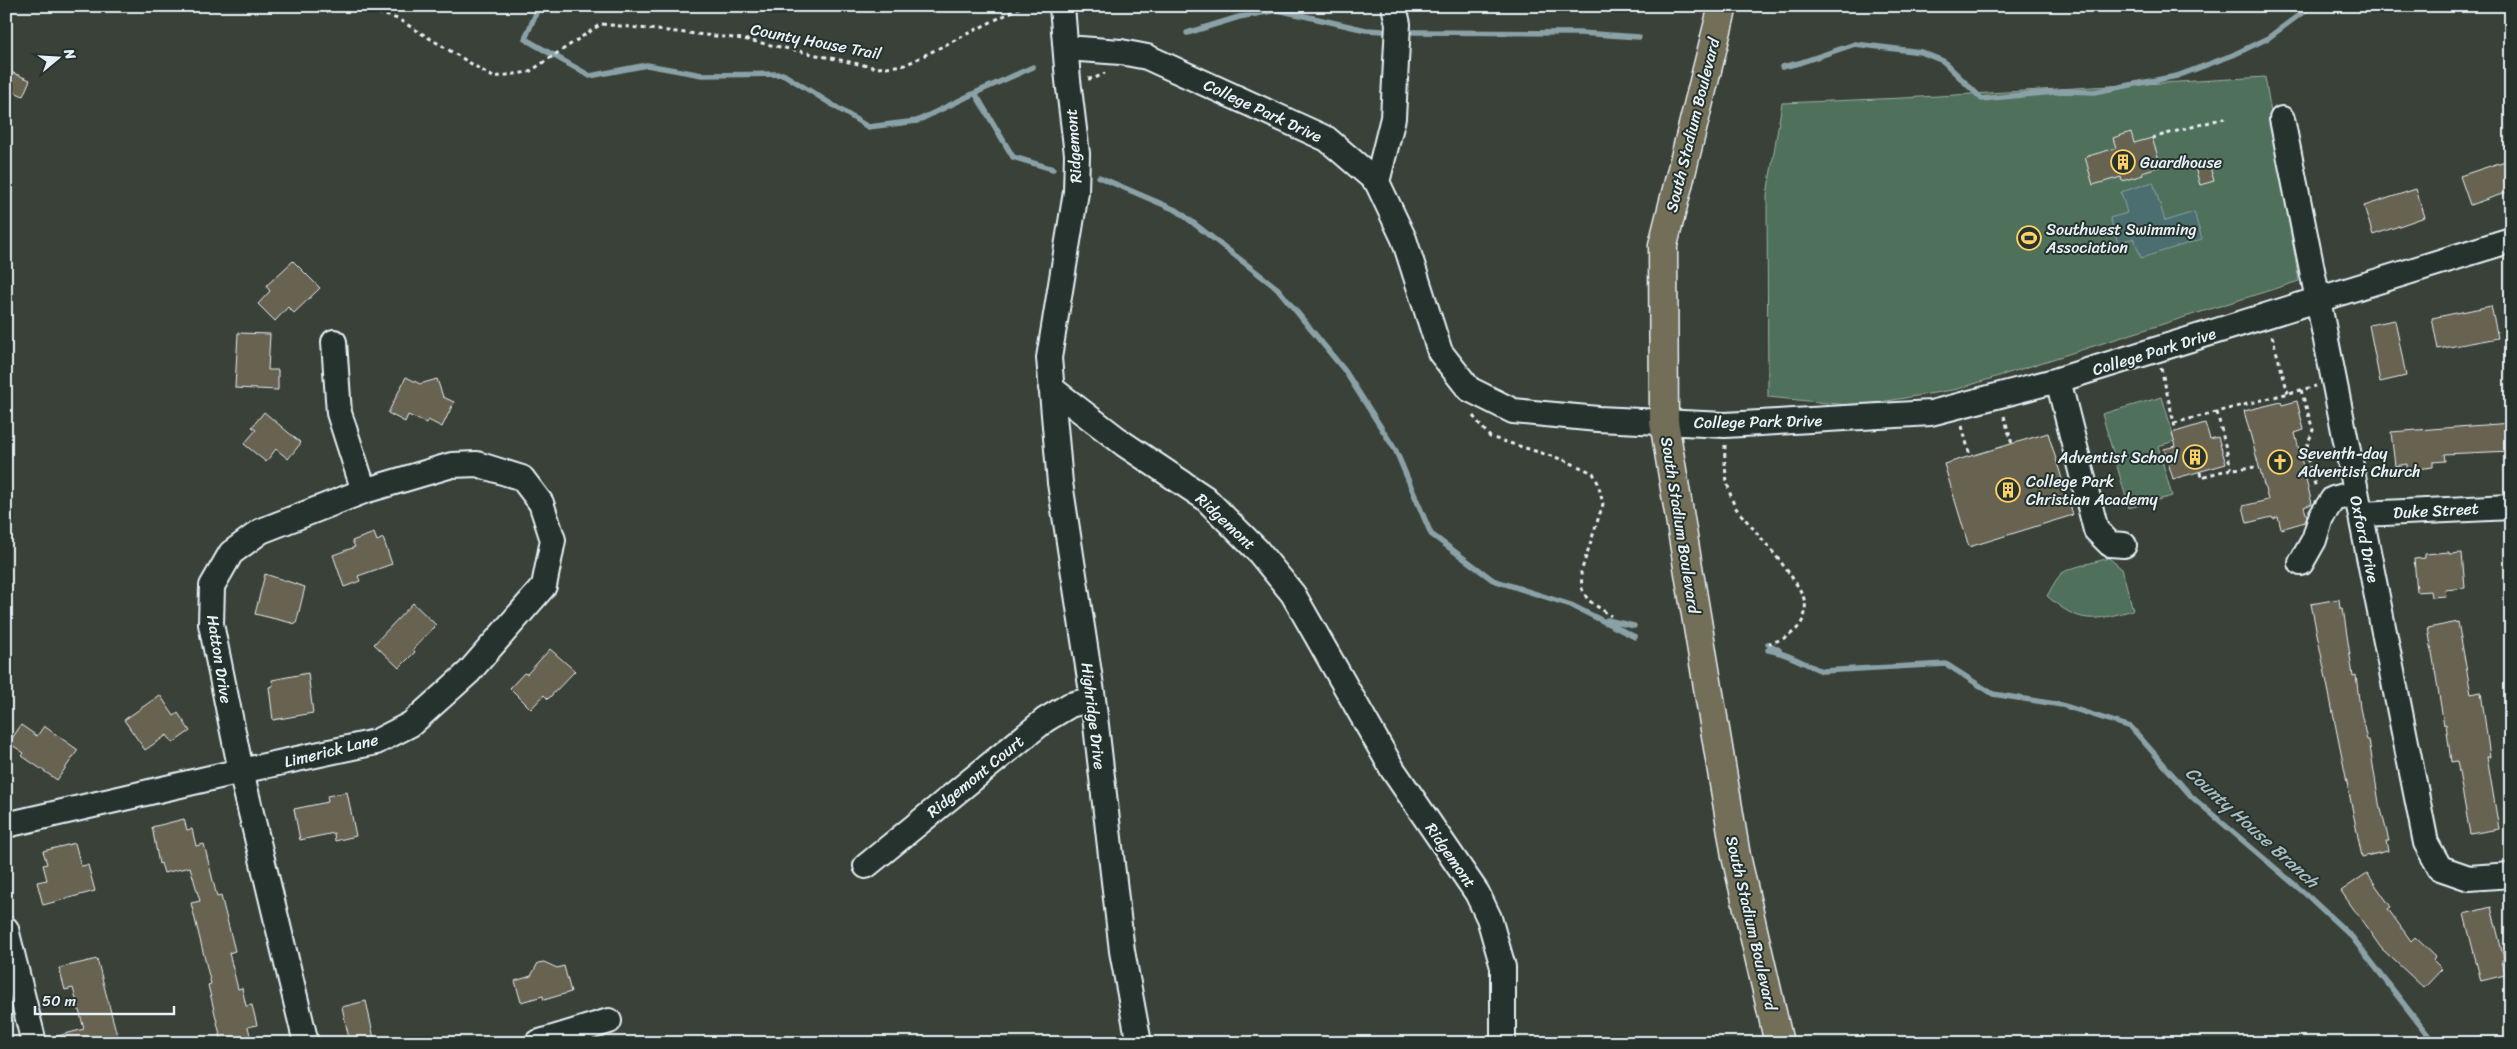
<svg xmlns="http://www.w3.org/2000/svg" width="2517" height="1049" viewBox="0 0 2517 1049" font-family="Sriracha,sans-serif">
  <rect width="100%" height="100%" fill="#3a4138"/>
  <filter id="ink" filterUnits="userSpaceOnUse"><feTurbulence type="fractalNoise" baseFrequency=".02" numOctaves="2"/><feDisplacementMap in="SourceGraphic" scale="10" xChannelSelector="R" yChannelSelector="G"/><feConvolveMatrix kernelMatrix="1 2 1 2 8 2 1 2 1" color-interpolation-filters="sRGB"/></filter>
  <g filter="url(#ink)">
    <path fill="#50705a" stroke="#9cb0a9" d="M2265 77 2299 281 1958 389 1857 406 1768 397 1767 195 1782 103 1903 98Z
      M2162 397 2175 441 2158 446 2172 496 2129 508 2102 414Z
      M2109 558 2122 569 2133 610C2094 621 2080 625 2047 596 2051 589 2055 581 2060 575 2065 568 2100 561 2109 558Z"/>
    <path fill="#4b6e71" stroke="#8aa2a7" d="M2153 182 2165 221 2194 212 2202 239 2141 258 2134 238 2118 243 2110 218 2127 213 2121 192Z"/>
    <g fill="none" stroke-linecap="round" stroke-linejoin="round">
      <path stroke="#8aa2a7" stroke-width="5.5" d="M539 6 525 39 590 76 647 65 702 75 783 74 868 127 917 121 975 93 1013 157 1053 169
        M1413 32 1580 33 1639 37
        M1187 33 1239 17 1278 10 1366 30 1383 31
        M1782 67 1799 63 1855 44 1921 52 1943 61 1982 99 2063 91 2094 92 2177 76 2233 55 2268 38 2311 6
        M975 93 1033 67
        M1099 177 1178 211 1278 289 1345 371 1396 451 1431 534 1493 580 1571 605 1635 637
        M1607 620 1634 626
        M1768 644 1779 650
        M1768 650C1788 653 1804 664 1822 671L1946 664 1993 694 2062 705 2131 727 2192 797 2308 896 2352 937 2434 1043"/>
    </g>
    <path fill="#676351" stroke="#e8f1f8" d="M6 70 30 80 23 96 6 88Z
      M2131 132 2134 143 2152 138 2161 166 2142 172 2143 175 2122 181 2121 177 2093 185 2085 157 2116 148 2113 138Z
      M2511 159V191L2470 205 2460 176Z
      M2208 160 2214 181 2200 185 2194 164Z
      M2416 189 2425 217 2373 235 2364 206Z
      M293 261 320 288 294 313 288 307 275 321 258 304 270 291 266 286Z
      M2491 306 2498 338 2438 349 2432 318Z
      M2395 320 2406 376 2380 382 2369 325Z
      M238 333 270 334 268 370H278V390L235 388Z
      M406 377 420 384 437 379 443 397 454 402 442 427 428 420 426 423 408 415 405 422 388 413Z
      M2297 401 2304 430 2295 433 2312 504 2304 507 2307 517 2305 522 2281 529 2278 517 2273 519 2272 517 2247 523 2243 506 2268 500 2244 411 2281 402 2282 405Z
      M264 412 301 443 288 459 276 449 266 462 244 444 256 430 252 427Z
      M2205 423 2210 439 2218 437 2226 464 2173 479 2164 449 2176 446 2172 433Z
      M2511 423V451L2444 454 2445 461 2433 462V467L2407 470V464L2395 466 2391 432Z
      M2048 433 2073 515 1969 547 1944 464Z
      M374 533 377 541 383 538 392 564 358 576 360 581 344 587 333 555 355 547 352 541Z
      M2449 552V554L2462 553 2465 588 2445 590 2446 596 2431 597 2430 591 2417 592 2414 559 2425 558V554Z
      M265 574 305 587 296 624 255 614Z
      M2339 599 2340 608H2343L2353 676 2356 675 2360 708 2367 740H2369L2380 809H2381L2389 841H2386L2388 851 2362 857 2311 604Z
      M413 603 436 625 413 649 415 652 399 668 374 644Z
      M2458 622 2471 694 2481 692 2490 757H2487L2499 829 2470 834 2457 761 2451 762 2446 724 2444 725 2428 628Z
      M550 649 575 671 548 699 544 695 531 709 510 688 524 673 527 674Z
      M308 673 313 713 273 720 269 687 273 686 272 680Z
      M160 695 174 716 178 713 190 731 173 743 167 735 145 750 124 720Z
      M21 725 37 736 44 726 78 750 57 780 22 756 24 753 9 743Z
      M347 792 356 836 335 841 334 833 300 840 294 809 328 802 327 796Z
      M184 819 187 830 192 829 196 846 204 844 217 897 221 896 235 951 229 953 238 989 242 988 246 1006 252 1005 257 1025 248 1027 252 1043H222L208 985 211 984 191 903 200 901 190 867 164 873 161 863 159 864 152 827Z
      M75 843 81 866 88 865 95 891 43 905 37 882 47 880 43 865 47 864 43 851Z
      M2367 873 2391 907 2388 909 2411 941 2415 937 2436 957 2433 960 2442 969 2424 988 2381 948 2341 891Z
      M2491 907 2504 959 2502 960 2505 975 2481 981 2464 914Z
      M97 959 119 1043H51L50 1038 84 1029 73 988 65 990 59 968Z
      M544 962 557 968 564 966 571 992 544 1000 543 996 521 1002 515 981 531 976 538 963Z
      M366 1001 375 1043H350L342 1007Z"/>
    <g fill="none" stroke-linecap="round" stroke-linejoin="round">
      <g stroke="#e8f1f8" stroke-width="28">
        <path id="minor" d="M1062 6 1068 80 1077 154 1076 192 1049 358 1060 483 1093 699 1122 951 1139 1043
          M1066 48 1121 52 1147 57 1327 139 1377 182 1404 239 1440 352 1469 389 1513 411 1598 419 1725 425 1931 413 2058 380 2511 240
          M2282 119 2426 843 2440 868 2469 878 2511 875
          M1377 182 1393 118 1398 24 1394 6
          M334 342 339 413 364 491
          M2058 380 2096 530 2110 544 2124 545
          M1051 388 1124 444 1205 498 1257 550 1293 594 1393 770 1477 893 1489 918 1503 967V1043
          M2362 514 2511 507
          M2301 563 2314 540 2321 517 2333 499 2355 493
          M6 825 241 771 376 742 411 724 469 672 544 586 553 540 541 503 522 478 477 464 452 465 364 491 261 531 231 553 212 586 211 624 241 771 306 1043
          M866 866 1045 720 1070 705 1093 699
          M6 929 34 1043
          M537 1043 609 1021"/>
      </g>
      <g stroke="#e8f1f8" stroke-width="31">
        <path id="major" d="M1723 6 1663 245 1664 422 1736 856 1779 1043"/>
      </g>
      <path stroke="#e8f1f8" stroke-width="3" stroke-dasharray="4 4" stroke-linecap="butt" d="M245 6H260
        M355 6 398 19 493 77 529 72 601 24 743 39 877 68 905 65 1023 6
        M1088 79 1095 78 1105 73
        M2152 138 2228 117
        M2272 336 2288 393
        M2161 368 2176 431
        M2301 390 2313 430 2305 451 2316 488
        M2217 412 2231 469
        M1473 416 1490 437 1564 460 1593 473 1598 483 1603 504 1581 572 1582 589 1588 600 1611 616
        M2004 416 2012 444
        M2174 423 2316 386
        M1962 426 1970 456
        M1725 445C1724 467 1726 486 1735 507 1752 528 1797 577 1804 599 1811 623 1790 639 1769 643
        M2200 472 2201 477 2231 469 2259 467"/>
      <use href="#minor" stroke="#26332d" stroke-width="24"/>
      <use href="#major" stroke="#726e59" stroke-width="28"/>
    </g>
  </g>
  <defs>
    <g id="building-ring" transform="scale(1.25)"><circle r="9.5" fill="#26332d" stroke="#ffd166" stroke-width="1.5"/><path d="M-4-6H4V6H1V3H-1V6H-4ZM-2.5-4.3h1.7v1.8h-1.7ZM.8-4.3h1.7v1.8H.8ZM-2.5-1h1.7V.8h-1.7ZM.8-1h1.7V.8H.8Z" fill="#ffd166"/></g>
    <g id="stadium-ring" transform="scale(1.25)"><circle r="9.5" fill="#26332d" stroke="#ffd166" stroke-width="1.5"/><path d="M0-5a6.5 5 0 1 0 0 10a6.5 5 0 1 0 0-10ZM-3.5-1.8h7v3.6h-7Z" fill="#ffd166"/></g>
    <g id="church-ring" transform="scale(1.25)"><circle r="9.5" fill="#26332d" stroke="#ffd166" stroke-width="1.5"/><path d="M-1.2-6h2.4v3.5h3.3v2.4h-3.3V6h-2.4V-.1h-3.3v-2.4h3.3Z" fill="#ffd166"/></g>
  </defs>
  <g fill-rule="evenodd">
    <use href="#building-ring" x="2123" y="162"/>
    <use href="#stadium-ring" x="2029" y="238"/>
    <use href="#building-ring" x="2195" y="457"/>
    <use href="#church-ring" x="2280" y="462"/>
    <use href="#building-ring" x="2008" y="490"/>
  </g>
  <g text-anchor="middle" stroke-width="4" stroke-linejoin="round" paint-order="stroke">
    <g font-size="16" fill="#e8f1f8" stroke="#26332d">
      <text transform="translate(816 41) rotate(11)" y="6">County House Trail</text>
      <text transform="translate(1263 110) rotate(25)" y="6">College Park Drive</text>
      <text transform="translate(1692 125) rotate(-76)" y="6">South Stadium Boulevard</text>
      <text transform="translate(1073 146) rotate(-94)" y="6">Ridgemont</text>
      <text transform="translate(2154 351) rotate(-17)" y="6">College Park Drive</text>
      <text transform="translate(1758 421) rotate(-1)" y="6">College Park Drive</text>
      <text transform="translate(2436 510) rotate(-3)" y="6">Duke Street</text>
      <text transform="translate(1226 521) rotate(43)" y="6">Ridgemont</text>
      <text transform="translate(1681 525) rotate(81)" y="6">South Stadium Boulevard</text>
      <text transform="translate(2365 539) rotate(78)" y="6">Oxford Drive</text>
      <text transform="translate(220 659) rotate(81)" y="6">Hatton Drive</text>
      <text transform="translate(1094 716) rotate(83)" y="6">Highridge Drive</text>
      <text transform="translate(331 750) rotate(-14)" y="6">Limerick Lane</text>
      <text transform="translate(975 776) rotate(-39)" y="6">Ridgemont Court</text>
      <text transform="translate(1451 855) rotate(55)" y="6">Ridgemont</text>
      <text transform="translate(1752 923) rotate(77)" y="6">South Stadium Boulevard</text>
    </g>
    <g font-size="16" fill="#e8f1f8" stroke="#26332d" text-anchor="start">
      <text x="2140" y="168">Guardhouse</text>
      <text x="2046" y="235">Southwest Swimming<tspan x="2046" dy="18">Association</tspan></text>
      <text x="2298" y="459">Seventh-day<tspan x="2298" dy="18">Adventist Church</tspan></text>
      <text x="2178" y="463" text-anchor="end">Adventist School</text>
      <text x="2026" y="487">College Park<tspan x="2026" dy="18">Christian Academy</tspan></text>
    </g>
    <g font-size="18" font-style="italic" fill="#a9bdc2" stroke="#26332d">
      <text transform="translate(2252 827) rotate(42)" y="6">County House Branch</text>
    </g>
  </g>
  <rect width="2517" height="1049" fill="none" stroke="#26332d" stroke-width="25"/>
  <rect x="12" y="12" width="2492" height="1024" fill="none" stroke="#e8f1f8" stroke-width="2" filter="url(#ink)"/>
  <g transform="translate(58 58) rotate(72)" stroke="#26332d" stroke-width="4" paint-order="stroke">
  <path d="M0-4L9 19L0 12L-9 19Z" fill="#e8f1f8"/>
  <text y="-8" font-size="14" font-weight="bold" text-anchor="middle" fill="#e8f1f8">N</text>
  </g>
  <path d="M35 1006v8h139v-8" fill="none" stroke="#e8f1f8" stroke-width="2.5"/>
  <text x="42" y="1006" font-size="15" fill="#e8f1f8" stroke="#26332d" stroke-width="4" paint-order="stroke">50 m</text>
</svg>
